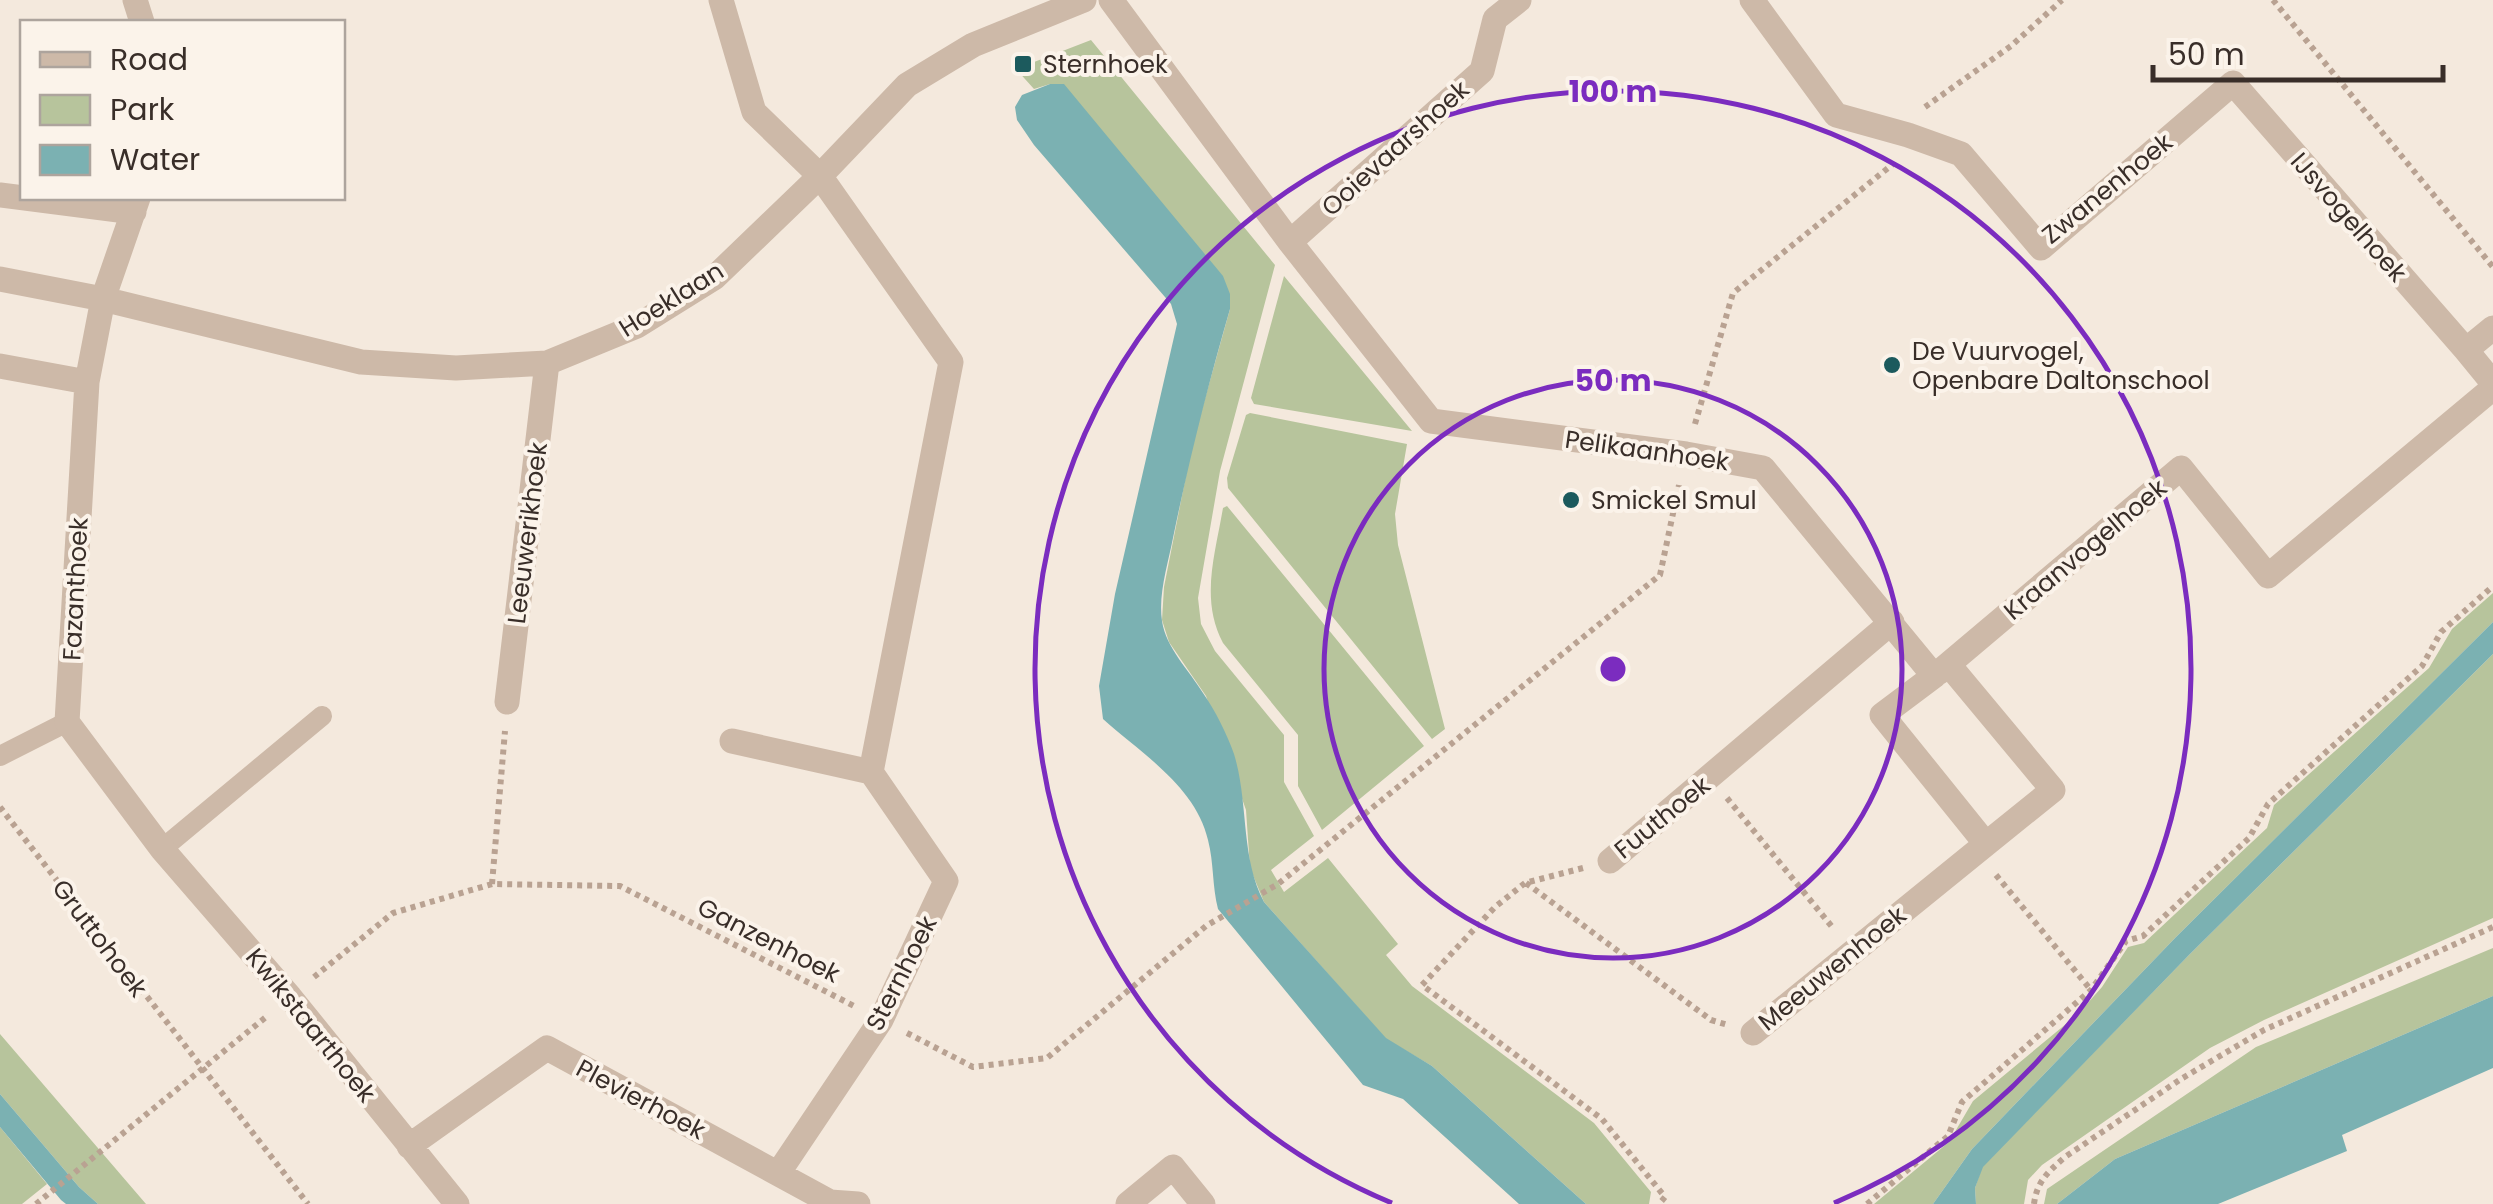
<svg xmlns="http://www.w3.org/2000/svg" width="2493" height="1204" viewBox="0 0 2493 1204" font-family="Poppins,sans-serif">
  <rect width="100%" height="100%" fill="#f4e9dd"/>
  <path fill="#b7c49c" d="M1091 40 1275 265 1220 471 1198 598 1201 624 1215 651 1284 735V782L1314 836 1271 870 1284 892 1328 858 1398 944 1386 955 1412 986 1594 1123 1651 1192 1649 1204H1586L1432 1066 1386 1039 1264 902 1250 868 1246 810 1206 696 1169 642 1162 620 1164 587 1192 445 1230 309 1050 84 1034 89 1016 69Z
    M1284 276 1412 431 1254 404 1251 398Z
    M1250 413 1407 444 1395 514 1398 545 1445 729 1432 739 1228 488 1227 478 1246 415Z
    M1227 506 1424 746 1322 830 1298 786V735L1223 643C1200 599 1215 555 1223 508Z
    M2493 593V622L2176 937 1972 1149 1933 1204H1874L1949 1142 1973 1101 2078 1014 2102 987 2128 947 2144 943 2267 828 2274 805 2429 668 2452 629Z
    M2493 654V918L2264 1020 2210 1048 2042 1165 2028 1180 2024 1204H1976L1975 1188 1982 1167 2190 954Z
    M2493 948V996L2115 1159 2057 1204H2044L2047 1189 2256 1047Z
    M0 1034 146 1204H98L79 1187 0 1094Z
    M0 1127 47 1184 22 1204H0Z"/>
  <path fill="#7bb1b2" d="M1050 84H1064L1223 276 1230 294V309C1208 385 1189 460 1173 538 1168 564 1158 594 1162 621 1166 648 1189 670 1203 693 1215 710 1227 734 1234 754 1249 803 1240 856 1264 902L1386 1038 1432 1066 1586 1204H1519L1403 1099 1363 1085 1218 909C1212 886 1214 863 1208 840 1196 787 1141 753 1103 719L1099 686 1115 594 1177 324 1171 304 1034 145 1017 120 1015 107 1022 95Z
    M2493 622V654L2190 954 1983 1167 1975 1188 1976 1204H1933L1972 1149 2176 937Z
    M2493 996V1068L2342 1135 2347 1151 2218 1204H2057L2115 1159Z
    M0 1094 79 1187 98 1204H66L61 1200 0 1127Z"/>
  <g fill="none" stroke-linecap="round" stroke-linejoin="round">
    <path stroke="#b9a292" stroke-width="6" stroke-dasharray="5 5" stroke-linecap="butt" d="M2273 0 2493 267
      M1925 107 2011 46 2062 0
      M1695 424 1733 293 1893 164
      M1727 798 1833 928
      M0 807 308 1204
      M1583 868 1525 883 1495 907 1422 985 1602 1119 1665 1197 1659 1204
      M1996 875 2091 990
      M1526 883 1711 1020 1728 1025
      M492 884 505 731
      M314 977 393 913 492 884 620 886 856 1007
      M907 1033 973 1067 1047 1058 1206 926 1278 884 1660 575 1679 485
      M36 1204 266 1017
      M1867 1204 1948 1136 1962 1102 2091 990 2126 941 2143 936 2249 838 2268 804 2422 666 2441 632 2493 586
      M2034 1204C2037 1181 2048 1172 2065 1157L2181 1079 2264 1030 2493 927"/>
    <path stroke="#cdb9a8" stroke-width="20" d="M0 756 67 722
      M162 849 322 716"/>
    <path stroke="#cdb9a8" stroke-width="25" d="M135 0 142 22
      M721 0 754 112 820 176 951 362 871 772 946 881 881 1020 779 1172
      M1111 0 1290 242 1431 421 1686 454 1763 468 1934 676 1882 715 1986 844 2053 790 1949 665
      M1752 0 1836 115 1908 135 1961 154 2041 248 2233 83 2466 350
      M0 195 134 212
      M138 198 103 299 87 382 67 722 162 849 290 997 457 1204
      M1290 242 1482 71 1495 19 1519 0
      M0 279 103 299 361 362 456 368 547 363 637 326 714 278 820 176 907 85 973 45 1084 0
      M2493 328 2466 350 2493 383
      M0 366 87 382
      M1938 673 2181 468 2268 576 2493 388
      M507 702 547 363
      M732 741 871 772
      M1610 861 1892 622
      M1753 1033 1986 844
      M409 1146 547 1048 830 1202 858 1204
      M1128 1204 1173 1167 1203 1204"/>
  </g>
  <g fill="none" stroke="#7b2cbf" stroke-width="5">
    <circle cx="1613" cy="669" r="289"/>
    <path d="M1392 1203A578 578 0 1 1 1834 1203"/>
  </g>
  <g fill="#1c5a5d" stroke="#fbf3ea" stroke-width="4">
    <rect x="1013" y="54" width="20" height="20" rx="5"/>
    <circle cx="1892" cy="365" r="10"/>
    <circle cx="1571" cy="500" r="10"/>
  </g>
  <g text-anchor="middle" stroke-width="8" stroke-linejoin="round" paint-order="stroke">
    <g font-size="25" fill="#392e29" stroke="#fbf3ea" text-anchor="start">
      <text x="1043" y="73">Sternhoek</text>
      <text x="1912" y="360">De Vuurvogel,<tspan x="1912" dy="29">Openbare Daltonschool</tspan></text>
      <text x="1591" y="509">Smickel Smul</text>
    </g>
    <g font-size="25" fill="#392e29" stroke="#fbf3ea">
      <text transform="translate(1395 148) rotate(-42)" y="9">Ooievaarshoek</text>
      <text transform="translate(2107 188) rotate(-39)" y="9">Zwanenhoek</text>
      <text transform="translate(2349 217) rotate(49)" y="9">IJsvogelhoek</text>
      <text transform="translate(671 299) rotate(-32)" y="9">Hoeklaan</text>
      <text transform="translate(1647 450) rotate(8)" y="9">Pelikaanhoek</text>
      <text transform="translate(527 533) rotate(-83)" y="9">Leeuwerikhoek</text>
      <text transform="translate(2085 549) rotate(-40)" y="9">Kraanvogelhoek</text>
      <text transform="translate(75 589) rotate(-87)" y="9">Fazanthoek</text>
      <text transform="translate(1662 817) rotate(-39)" y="9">Fuuthoek</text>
      <text transform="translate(100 938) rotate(53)" y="9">Gruttohoek</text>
      <text transform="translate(769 940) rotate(27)" y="9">Ganzenhoek</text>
      <text transform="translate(1832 968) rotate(-39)" y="9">Meeuwenhoek</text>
      <text transform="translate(901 973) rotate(-63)" y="9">Sternhoek</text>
      <text transform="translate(311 1025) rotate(51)" y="9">Kwikstaarthoek</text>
      <text transform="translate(641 1099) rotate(28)" y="9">Plevierhoek</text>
    </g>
  </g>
  <circle cx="1613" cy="669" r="15" fill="#7b2cbf" stroke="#fbf3ea" stroke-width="5"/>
  <g font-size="30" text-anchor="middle" font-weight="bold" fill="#7b2cbf" stroke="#fbf3ea" stroke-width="8" stroke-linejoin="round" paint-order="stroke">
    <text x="1613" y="102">100 m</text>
    <text x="1613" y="391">50 m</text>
  </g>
  <rect x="20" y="20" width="325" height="180" fill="#fbf3ea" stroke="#ada49d" stroke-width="2.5"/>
  <rect x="40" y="52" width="50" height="15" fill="#cdb9a8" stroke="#ada49d" stroke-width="2.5"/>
  <text x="110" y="70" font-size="30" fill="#392e29">Road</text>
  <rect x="40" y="95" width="50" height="30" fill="#b7c49c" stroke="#ada49d" stroke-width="2.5"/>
  <text x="110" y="120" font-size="30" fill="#392e29">Park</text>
  <rect x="40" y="145" width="50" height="30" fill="#7bb1b2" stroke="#ada49d" stroke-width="2.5"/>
  <text x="110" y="170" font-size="30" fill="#392e29">Water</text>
  <path d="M2153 65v15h290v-15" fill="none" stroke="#392e29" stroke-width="5"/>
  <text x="2168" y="65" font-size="30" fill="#392e29" stroke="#fbf3ea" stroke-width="8" paint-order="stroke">50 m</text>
</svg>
